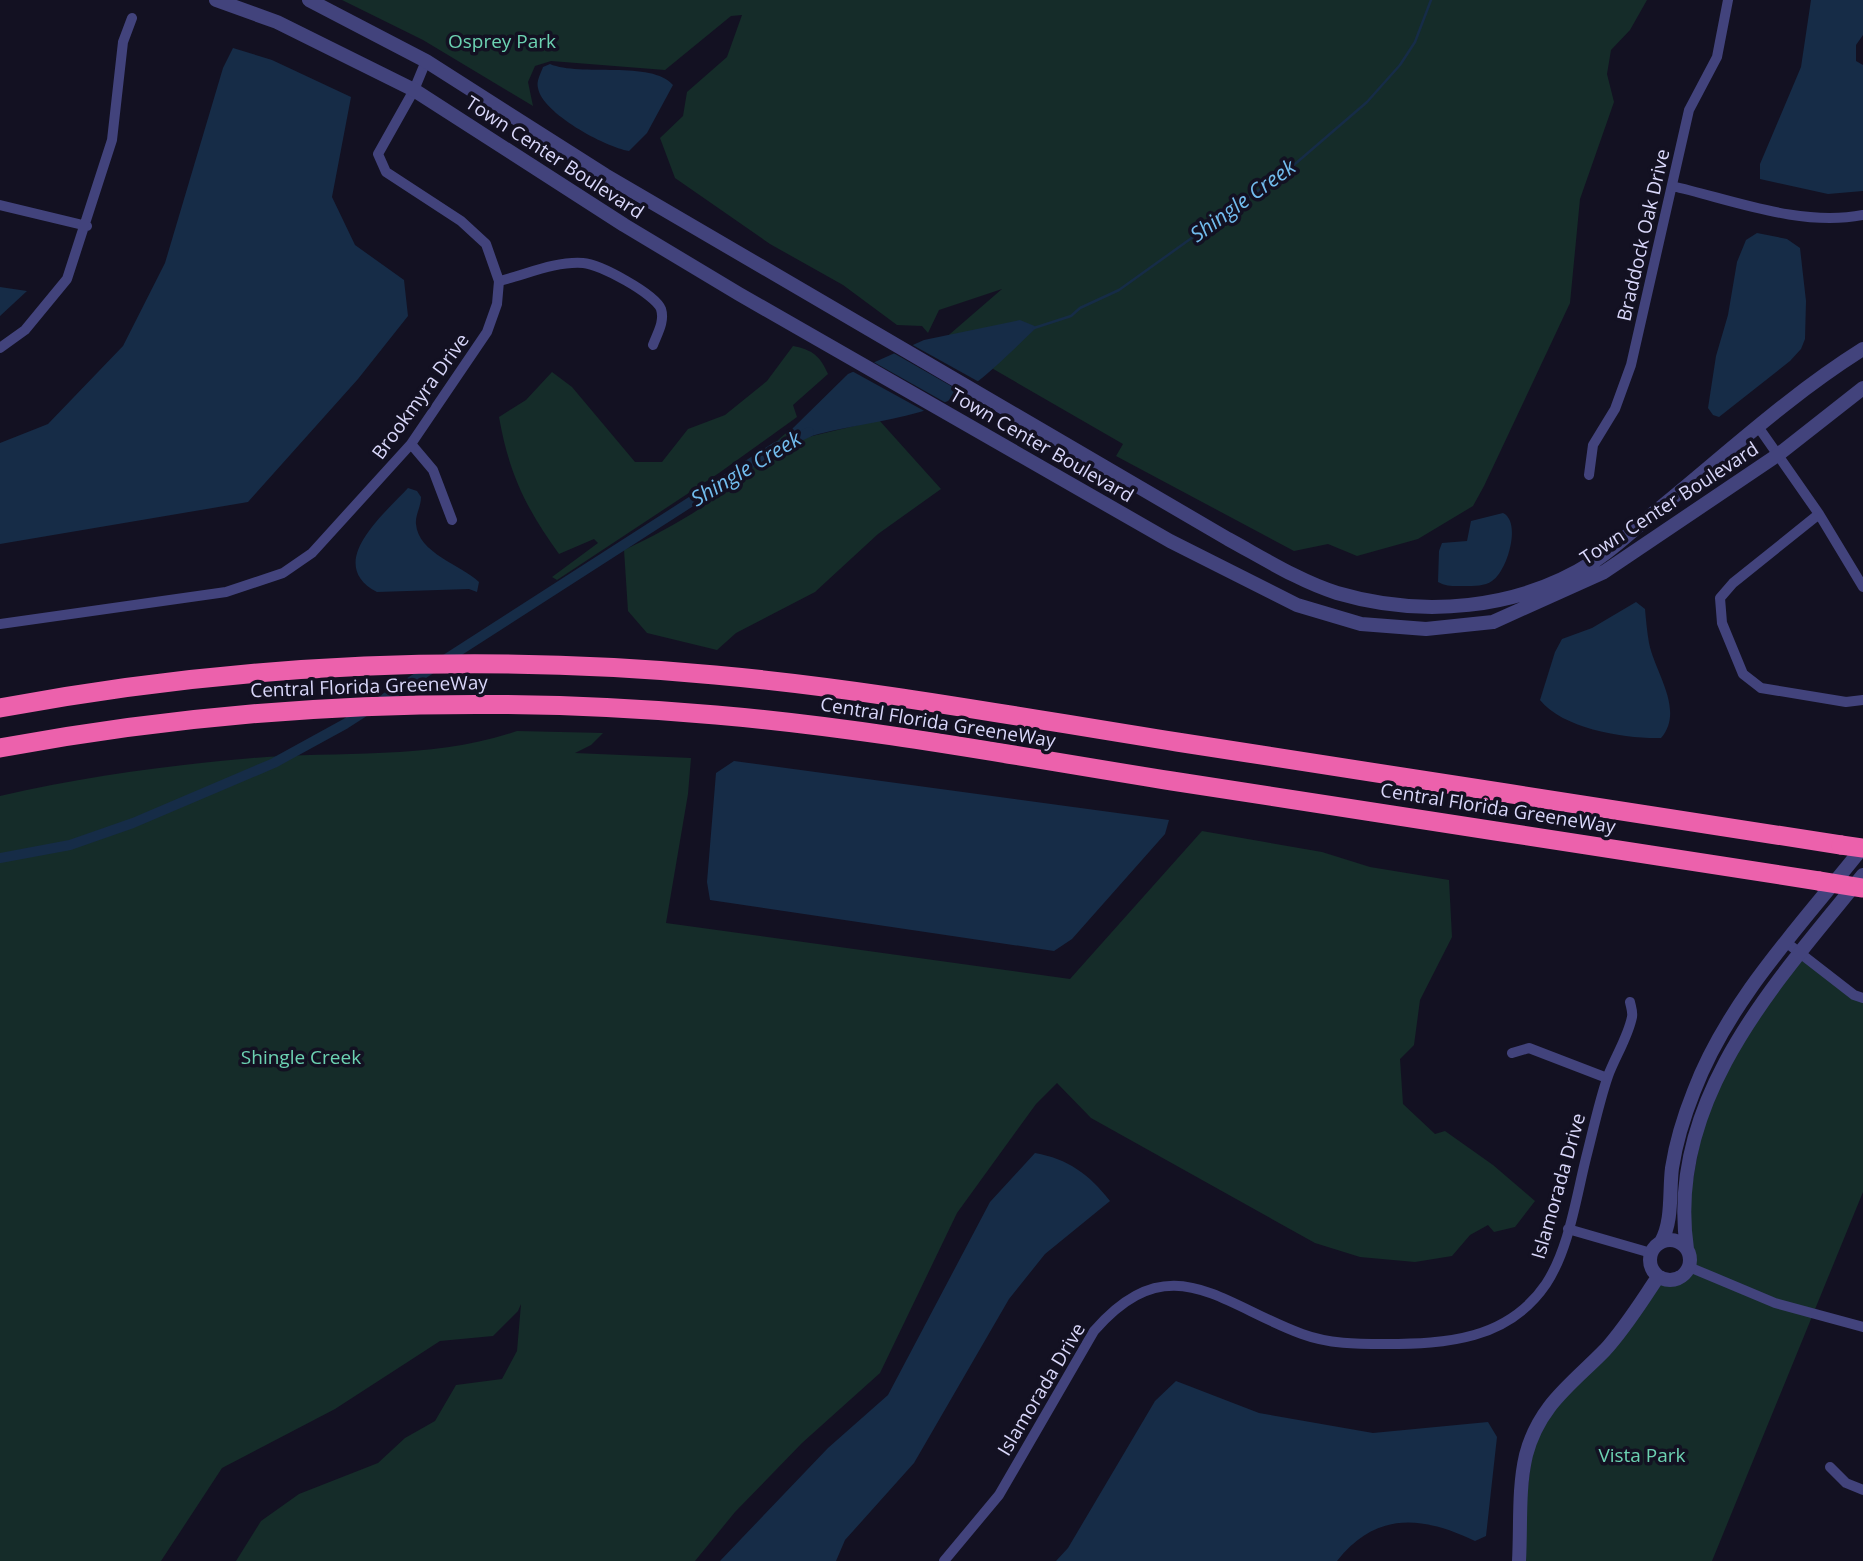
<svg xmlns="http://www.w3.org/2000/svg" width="1863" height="1561" viewBox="0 0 1863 1561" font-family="'Open Sans',sans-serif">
  <rect width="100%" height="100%" fill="#131122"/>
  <path fill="#152c29" d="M342 0H1647L1630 30 1611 50 1607 74 1614 102 1580 199 1570 303 1484 486 1473 506 1418 539 1357 556 1328 544 1294 551 1116 456 1123 444 943 340 1002 289 939 310 928 333 922 326 897 325 843 285 770 244 675 178 660 138 683 116 687 92 727 57 742 15 731 16 665 70 551 61 535 66 528 82 533 106 423 40Z
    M793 346C813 350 820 356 828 374L793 405 797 417 719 473 557 580 552 577 598 543 594 539 559 554C526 508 509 474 499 417L526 400 552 372 572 387 635 462H662L688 429 725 415 767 381Z
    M879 420 941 489 878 534 815 592 736 633 717 650 647 633 628 611 624 550C669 529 711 505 749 471 764 458 774 440 792 429L798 437 804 438Z
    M517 731 603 733 591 745 575 753 691 758 688 794 666 923 1070 979 1202 831 1322 852 1370 867 1449 880 1452 937 1420 1000 1414 1045 1400 1059 1403 1104 1435 1134 1445 1131 1493 1165 1535 1201 1515 1227 1494 1232 1488 1225 1470 1235 1452 1256 1415 1262 1360 1257 1315 1243 1091 1118 1057 1083 1036 1104 957 1213 880 1373 802 1443 735 1512 695 1561H236L261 1521 299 1494 378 1463 405 1438 435 1421 456 1385 502 1379 517 1351 521 1304 518 1311 493 1336 440 1341 335 1409 222 1468 161 1561H0V796C82 777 169 765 253 758 341 751 433 760 517 731Z
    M1799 954 1863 998V1192L1712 1561H1519L1535 1430 1602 1352 1658 1277C1671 1282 1682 1279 1689 1267L1684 1229 1708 1098Z"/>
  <path fill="#162c47" d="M1811 0H1863V35L1856 45V61L1863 65V191L1828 194 1760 179V164L1801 67Z
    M233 48 272 60 351 97 332 197 355 245 404 280 408 316 358 379 248 502 0 544V443L48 424 123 346 165 263 223 68Z
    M550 64C580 77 652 60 673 85L647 133 629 151C605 147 542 113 538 88 536 81 541 73 543 67Z
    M1757 233 1787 239 1800 248 1806 301 1805 339 1801 349 1790 361 1719 417 1713 415 1708 408 1716 356 1728 315 1737 262 1746 240Z
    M0 287 27 291 0 316Z
    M1020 320 1037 327C1003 359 968 399 920 412 882 423 843 426 804 438L798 437 792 429 848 374 924 340Z
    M408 488 417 491 421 497C421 507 415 515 416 524 418 553 461 565 479 582L477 592 469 589 377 592C324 564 383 515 408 488Z
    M1503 513C1522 522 1507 572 1492 581 1485 586 1474 586 1465 586 1456 586 1447 587 1438 582L1439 551 1442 543 1467 541 1471 521Z
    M1636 602 1645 609C1646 620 1647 632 1649 643 1655 673 1685 710 1661 738 1626 739 1563 729 1540 700L1555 652 1562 639 1592 628Z
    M734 761 1169 820 1165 834 1072 939 1054 951 710 900 707 882 716 773Z
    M1035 1153C1068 1159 1089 1174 1110 1201L1045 1254 1009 1299 914 1463 845 1540 836 1561H720L828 1448 888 1395 990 1202Z
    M1176 1381 1259 1413 1373 1433 1488 1422 1497 1437 1486 1536 1475 1541C1423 1516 1376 1511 1337 1561H1056L1068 1548 1155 1401Z"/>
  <path fill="#131122" d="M909 343 981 383 965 394 890 351Z
    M870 360 948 404 928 413 850 370Z"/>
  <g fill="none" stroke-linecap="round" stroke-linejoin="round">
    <path stroke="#162c47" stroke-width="2.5" d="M1034 328 1071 316 1080 308 1119 290 1295 164 1367 102 1400 65 1415 42 1431 0"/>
    <path stroke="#162c47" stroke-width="10" d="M0 858 70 845 133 823 274 763 345 724 776 447 809 432"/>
    <path stroke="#42437c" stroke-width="10" d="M1672 186C1733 200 1800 227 1863 215
      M0 205 87 226
      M499 281C525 275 555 261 583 263 600 264 655 294 661 309 665 322 657 334 653 345
      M0 348 25 330 67 279 112 140 123 42 132 18
      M1759 428 1819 514 1863 587
      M411 444 433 470 452 520
      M1589 475 1593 445 1615 409 1631 365 1689 110 1717 57 1728 0
      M1819 514 1733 583 1720 598 1722 623 1743 674 1761 688 1846 702 1863 700
      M0 624 226 592 283 573 312 553 411 444 487 332 497 304 499 281 486 244 461 221 386 172 378 154 414 90 426 61
      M1787 943 1854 995 1863 998
      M1512 1053 1529 1048 1607 1078
      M1568 1229 1651 1253
      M1689 1267 1775 1303 1863 1327
      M1830 1467 1846 1483 1863 1490
      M944 1561 999 1495 1094 1331C1170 1244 1220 1304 1302 1334 1329 1344 1357 1344 1385 1344 1446 1344 1508 1340 1546 1284 1569 1249 1576 1198 1586 1158 1593 1131 1599 1102 1608 1076 1615 1057 1628 1037 1632 1017 1633 1012 1631 1007 1630 1002"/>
    <path stroke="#42437c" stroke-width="14" d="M216 0 277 22 414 90 624 225 739 294 1170 541 1297 605 1361 624 1426 629 1493 622 1604 572 1779 454 1863 388
      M309 0 426 61 605 175 1228 539C1263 558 1299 581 1337 593 1422 618 1518 610 1593 562 1615 548 1634 529 1655 512 1723 457 1788 396 1863 349
      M1650 1260a20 20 0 1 1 40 0a20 20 0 1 1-40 0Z
      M1661 1242C1673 1221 1669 1192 1672 1168 1676 1142 1684 1116 1694 1091 1729 999 1803 923 1863 847
      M1687 1249C1665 1100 1777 981 1863 875
      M1519 1561C1521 1526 1518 1489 1526 1455 1539 1405 1572 1384 1605 1350 1626 1327 1641 1302 1658 1277"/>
    <path stroke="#ec61ac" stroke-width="19" d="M0 708C235 664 477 653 715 675 870 689 1024 718 1177 742 1398 776 1620 811 1841 845
      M0 748C236 704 476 694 716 715 869 728 1021 757 1172 781 1388 814 1603 848 1819 881"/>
    <path stroke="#ec61ac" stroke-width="19" d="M1841 845 1863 848
      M1819 881 1863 888"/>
  </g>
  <g text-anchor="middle" stroke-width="7" stroke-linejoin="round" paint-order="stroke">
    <g font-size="19" fill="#6cd2b2" stroke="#131122">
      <text x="502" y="48">Osprey Park</text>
      <text x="301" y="1064">Shingle Creek</text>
      <text x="1642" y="1462">Vista Park</text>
    </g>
    <g font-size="19" fill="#d9d7fa" stroke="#131122">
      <text transform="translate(555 157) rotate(33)" y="7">Town Center Boulevard</text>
      <text transform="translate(1643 235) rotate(-77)" y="7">Braddock Oak Drive</text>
      <text transform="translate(420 396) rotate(-54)" y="7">Brookmyra Drive</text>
      <text transform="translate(1042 445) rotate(30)" y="7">Town Center Boulevard</text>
      <text transform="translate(1669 503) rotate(-33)" y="7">Town Center Boulevard</text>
      <text transform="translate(369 686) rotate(-2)" y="7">Central Florida GreeneWay</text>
      <text transform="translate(938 722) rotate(9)" y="7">Central Florida GreeneWay</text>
      <text transform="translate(1498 808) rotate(9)" y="7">Central Florida GreeneWay</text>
      <text transform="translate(1558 1186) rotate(-74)" y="7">Islamorada Drive</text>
      <text transform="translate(1041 1389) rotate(-59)" y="7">Islamorada Drive</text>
    </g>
    <g font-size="21" font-style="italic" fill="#72bcee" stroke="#131122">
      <text transform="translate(1243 201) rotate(-36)" y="7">Shingle Creek</text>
      <text transform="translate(746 469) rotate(-31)" y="7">Shingle Creek</text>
    </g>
  </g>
</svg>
